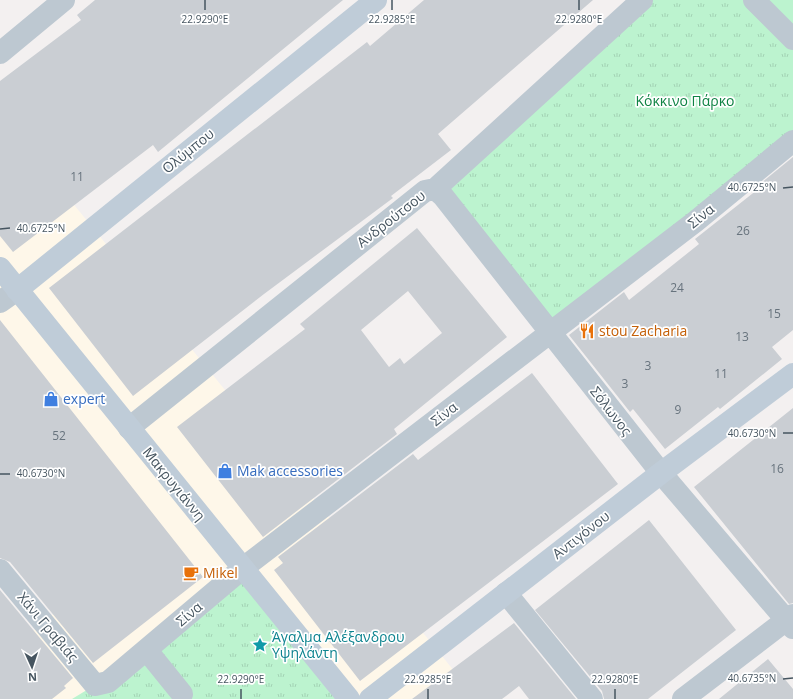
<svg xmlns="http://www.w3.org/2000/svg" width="793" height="699" viewBox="0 0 793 699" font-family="'Open Sans',sans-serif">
  <defs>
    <pattern id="park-tufts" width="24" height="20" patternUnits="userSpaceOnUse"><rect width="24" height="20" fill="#bcf3cf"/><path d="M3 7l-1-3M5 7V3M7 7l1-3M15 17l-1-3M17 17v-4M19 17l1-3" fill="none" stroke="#a3d2b4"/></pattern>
  </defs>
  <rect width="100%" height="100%" fill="#f3f0f0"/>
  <path fill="#fef7e9" d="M0 114 477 699H0L25 638 127 551 0 397Z"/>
  <path fill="url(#park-tufts)" d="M649 0H751L793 39V141L549 333 443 196Z
    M243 568 349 699H72L95 685Z"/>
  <path fill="#bcf3cf" d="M751 0H793V39Z"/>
  <path fill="#caced3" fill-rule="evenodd" d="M95 0H343L158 152 153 145 13 252 0 236V81L81 20 77 15Z
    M424 0H593L438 134 451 150 391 196 393 198 264 294 133 396 49 288 367 42 370 46Z
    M793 157V330L772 347 782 359 720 409 718 407 665 449 633 409 630 412 569 335 624 292 629 300 699 244 695 239 762 186 760 184Z
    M417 228 507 337 394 429 397 434 263 537 177 427 305 329 300 324ZM408 291 442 333 404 364 400 358 389 367 361 330Z
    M0 320 203 577 93 663 10 562 0 558Z
    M532 373 618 484 360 681 274 570 283 563 278 557 413 454 418 460Z
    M793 408V603L789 604 694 487Z
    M649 520 736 630 648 699H604L602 691 535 610Z
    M0 590 73 678 64 686 66 688 52 699H0Z
    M514 623 576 699H529L519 686 502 699H412Z
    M768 659 793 689V699H719Z"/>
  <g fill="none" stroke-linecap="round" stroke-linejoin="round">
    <path stroke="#bdc8d1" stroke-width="22" d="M754 0 793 39
      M0 53 64 0
      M435 189 443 196 661 473 793 628
      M0 302 17 290
      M129 428 425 191 435 189 642 0
      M0 570 95 685 108 682 243 568 696 221 793 141
      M506 593 592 699
      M153 658 182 694
      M683 699 793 615"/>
    <path stroke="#bfccd8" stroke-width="22" d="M0 268 349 699
      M17 290 376 0
      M370 699 661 473 793 374"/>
  </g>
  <path fill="none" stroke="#465560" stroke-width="1.5" d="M205 0V10M392 0V10M579 0V10M783 188 793 187M0 229 10 228M783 433H793M0 474H10M783 679 793 678M241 689V699M428 689V699M615 689V699"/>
  <defs>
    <g id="restaurant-bare" transform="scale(1.2)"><path d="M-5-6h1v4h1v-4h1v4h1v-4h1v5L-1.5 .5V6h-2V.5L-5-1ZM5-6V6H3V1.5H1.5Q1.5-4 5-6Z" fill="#e8710a" stroke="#fff" stroke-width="2.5" paint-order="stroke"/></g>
    <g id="shop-bare" transform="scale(1.2)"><path d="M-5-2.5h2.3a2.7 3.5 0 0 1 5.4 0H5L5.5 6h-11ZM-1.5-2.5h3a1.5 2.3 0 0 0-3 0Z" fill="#3f7fe0" stroke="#fff" stroke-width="2.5" paint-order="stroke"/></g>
    <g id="cafe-bare" transform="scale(1.2)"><path d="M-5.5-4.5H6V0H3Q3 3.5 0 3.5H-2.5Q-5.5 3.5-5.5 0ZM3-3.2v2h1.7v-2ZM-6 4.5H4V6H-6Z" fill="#e8710a" stroke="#fff" stroke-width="2.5" paint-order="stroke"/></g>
    <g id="sight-bare" transform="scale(1.2)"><path d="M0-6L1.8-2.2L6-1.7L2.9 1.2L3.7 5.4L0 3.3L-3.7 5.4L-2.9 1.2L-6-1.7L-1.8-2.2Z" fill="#0f9aa8" stroke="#fff" stroke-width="2.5" paint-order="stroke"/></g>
  </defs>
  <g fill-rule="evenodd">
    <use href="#restaurant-bare" x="587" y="331"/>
    <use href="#shop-bare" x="51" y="399"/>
    <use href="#shop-bare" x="225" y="471"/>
    <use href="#cafe-bare" x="191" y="573"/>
    <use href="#sight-bare" x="260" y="645"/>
  </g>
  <g text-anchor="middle" stroke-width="3.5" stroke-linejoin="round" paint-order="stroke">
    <g font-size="12" fill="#67737d">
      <text x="77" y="181">11</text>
      <text x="743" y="235">26</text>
      <text x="677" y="292">24</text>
      <text x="774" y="318">15</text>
      <text x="742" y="341">13</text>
      <text x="648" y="370">3</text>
      <text x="721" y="378">11</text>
      <text x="625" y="388">3</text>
      <text x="678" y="414">9</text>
      <text x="59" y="440">52</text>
      <text x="777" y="473">16</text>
    </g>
    <g font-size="14" fill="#0f8344" stroke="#fff">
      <text x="685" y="106">Κόκκινο Πάρκο</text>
    </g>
    <g font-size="14" fill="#465560" stroke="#fff">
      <text transform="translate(188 151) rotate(-39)" y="5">Ολύμπου</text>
      <text transform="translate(701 216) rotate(-39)" y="5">Σίνα</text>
      <text transform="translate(391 219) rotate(-38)" y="5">Ανδρούτσου</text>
      <text transform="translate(611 411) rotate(52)" y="5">Σόλωνος</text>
      <text transform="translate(444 414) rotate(-38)" y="5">Σίνα</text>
      <text transform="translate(174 484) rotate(51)" y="5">Μακρυγιάννη</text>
      <text transform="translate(581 535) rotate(-38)" y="5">Αντιγόνου</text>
      <text transform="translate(189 614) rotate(-40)" y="5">Σίνα</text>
      <text transform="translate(48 627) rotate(50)" y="5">Χάνι Γραβιάς</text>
    </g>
    <g font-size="14" fill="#c56008" stroke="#fff" text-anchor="start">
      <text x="599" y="336">stou Zacharia</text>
      <text x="203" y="578">Mikel</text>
    </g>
    <g font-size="14" fill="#366cbe" stroke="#fff" text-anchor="start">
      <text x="63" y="404">expert</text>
      <text x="237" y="476">Mak accessories</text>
    </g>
    <g font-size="14" fill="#0d838f" stroke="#fff" text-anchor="start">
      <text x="272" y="642">Άγαλμα Αλέξανδρου<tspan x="272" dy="16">Υψηλάντη</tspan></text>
    </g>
  </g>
  <g font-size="10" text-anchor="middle" fill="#465560" stroke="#fff" stroke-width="3.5" stroke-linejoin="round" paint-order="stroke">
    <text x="205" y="23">22.9290°E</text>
    <text x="392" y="23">22.9285°E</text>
    <text x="579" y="23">22.9280°E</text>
    <text x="752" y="191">40.6725°N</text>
    <text x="41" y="232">40.6725°N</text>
    <text x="752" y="437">40.6730°N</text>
    <text x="41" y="477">40.6730°N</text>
    <text x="752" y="682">40.6735°N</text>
    <text x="241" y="683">22.9290°E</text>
    <text x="428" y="683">22.9285°E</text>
    <text x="615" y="683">22.9280°E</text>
  </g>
  <g transform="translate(32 667) rotate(177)" stroke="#ffffff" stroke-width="3" paint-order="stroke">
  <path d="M0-3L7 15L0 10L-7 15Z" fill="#465560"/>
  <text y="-6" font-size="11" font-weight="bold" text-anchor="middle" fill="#465560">N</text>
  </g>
</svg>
